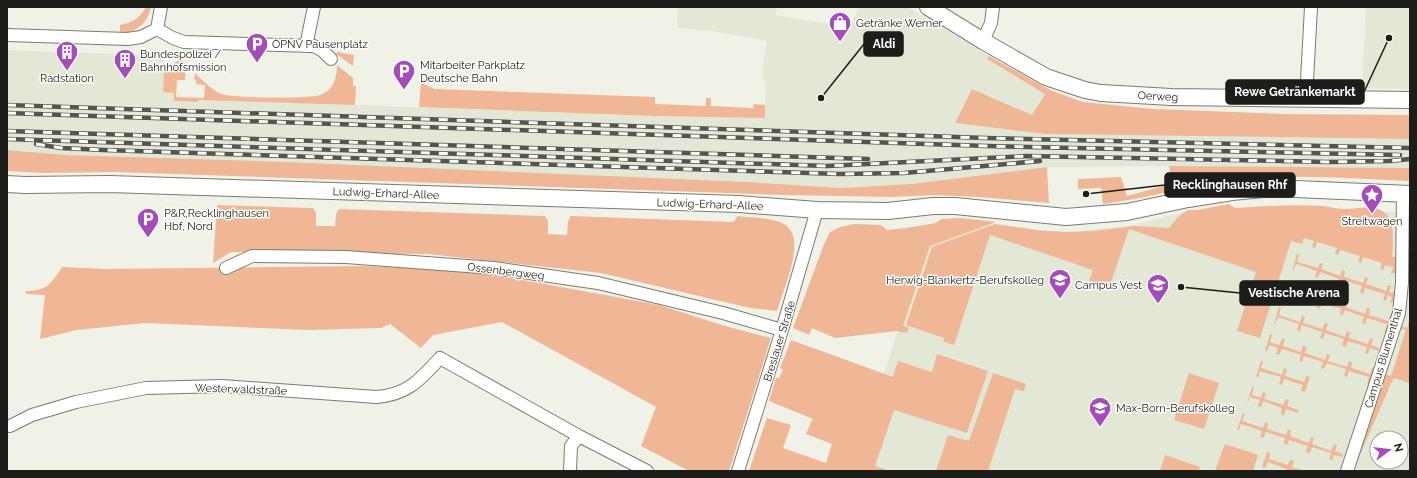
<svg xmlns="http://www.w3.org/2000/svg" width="1417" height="478" viewBox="0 0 1417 478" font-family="Raleway,sans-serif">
  <rect width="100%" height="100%" fill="#f0f2e8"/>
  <path fill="#e3e7d5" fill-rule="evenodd" d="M678 7H776V15L848 27 860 7H908L989 56 987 59 1045 93 1032 115 972 89 955 123 1045 134 1410 139V168L1194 166 1047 167 911 184 841 188 747 182 66 155 7 150V50L162 56 164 71 163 92 174 93V101L198 102V99L654 116 765 118 766 82 763 81 764 54 767 41 713 31 677 28Z
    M1366 7H1410V89L1362 88Z
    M1229 205 1235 210H1336L1410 213V471H853L932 224 941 219 1018 228 1066 232 1129 226 1188 211ZM1377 438H1401V462H1377Z"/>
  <path fill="#efb795" d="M146 7H151C148 23 136 33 120 33V25C132 23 140 18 146 7Z
    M337 52 354 55 353 66 336 54Z
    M989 56 1050 90 1083 102 1153 109 1284 114 1410 115V139L1045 134 955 123 972 89 1032 115 1045 94 987 59Z
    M181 59 186 64 185 80H177L176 97 204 98 205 85 196 84V80L194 79 195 73C201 79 213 91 221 94 231 98 310 99 320 95 333 91 337 78 337 65L353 78V86H356L355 105 198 100V102L174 101V93L163 92 164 71 174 72V63Z
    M421 83 435 89 655 97V104L706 106V98H711V106L753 108 754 104 765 105V118L654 116 419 107Z
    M7 150 66 155 285 162 747 182 841 188 911 184 1047 167 1049 203 979 197 935 195 892 197 786 195 114 172 42 173 7 171Z
    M1169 166 1410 168V181C1356 179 1300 174 1246 179 1198 183 1151 198 1103 204L1101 188 1078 189V179L1121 177 1127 196 1171 184Z
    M1229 204 1235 208C1265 206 1295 204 1324 206 1331 207 1338 209 1346 209 1358 209 1374 204 1385 213 1395 220 1393 245 1392 257H1396V273L1391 274 1393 267 1385 265 1383 270 1380 269 1382 263 1363 257 1361 263 1358 262 1360 256 1340 250 1338 255 1335 254 1337 248 1317 242 1315 248 1312 247 1314 241 1304 238 1302 244 1291 241 1260 338 1237 331 1256 272 1129 229 1109 288 1089 281 1093 270 990 235 954 345 943 341 944 338 906 325 932 247 995 224 1044 231 1070 232 1094 231 1134 226 1169 228 1178 217 1188 210H1198Z
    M217 205 313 208 316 212V226H335L336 214 339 209 545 216 548 221V234L567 235 568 222 570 216 733 222 738 216C752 218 771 217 784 224 789 227 793 233 794 239 797 259 783 291 777 311L750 308 601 273 428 254 231 252 213 263Z
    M960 218 996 222 930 246 903 326 909 327 907 333 897 331 835 338 812 328 809 335 793 328 824 244 830 232 840 227 854 224 881 225 887 230 906 228 936 223 942 219Z
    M1409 224H1410V276H1407Z
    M1297 254H1299L1297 262 1318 268 1320 263 1323 264 1321 269 1340 276 1342 270 1345 271 1344 277 1363 283 1365 277 1368 278 1366 284 1386 291 1388 285 1391 286 1389 292 1393 293 1395 287 1394 301 1390 303 1392 297 1388 295 1386 301 1383 300 1385 294 1365 288 1363 294 1360 293 1362 286 1343 280 1340 286 1338 285 1339 279 1320 272 1318 278 1315 277 1317 271 1296 264 1293 271H1292Z
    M363 266 459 270 534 282 659 305 725 326 771 338 729 471H689L641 446 656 407 502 322 433 335 421 348 390 324 381 328 308 330 145 323 77 330 40 339 45 295 26 294 25 291C47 291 51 284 62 267L105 269Z
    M1288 280 1290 281 1288 288 1297 291 1299 285 1302 286 1300 292 1320 299 1322 293 1325 294 1323 300 1343 306 1345 300 1348 301 1346 307 1365 314 1367 308 1370 309 1369 315 1388 321 1390 315 1393 316 1388 332 1385 331 1387 324 1367 318 1365 324 1362 323 1364 317 1345 310 1342 316 1340 315 1341 309 1322 303 1320 308H1317L1319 301 1299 295 1297 301 1294 300 1296 294 1287 291 1284 298 1283 297Z
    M1279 307 1281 308 1279 315 1300 322 1302 316 1305 317 1303 323 1322 329 1325 323 1328 324 1326 330 1345 337 1347 331 1350 332 1349 338 1368 344 1370 338 1373 339 1371 345 1379 348 1378 351 1370 348 1368 354 1365 353 1367 347 1348 341 1346 347 1342 346 1344 339 1325 333 1323 339 1320 338 1322 332 1302 325 1300 332 1297 330 1299 324 1278 317 1275 324H1274Z
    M1410 318V379L1409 383 1395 378 1393 379 1353 471H1351L1383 374 1391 376 1406 330 1399 328 1400 326 1407 328Z
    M1270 334 1272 335 1270 342 1279 345 1282 339H1285L1283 346 1301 352 1303 346 1307 347 1305 353 1325 360 1327 354 1330 355 1328 361 1347 367 1349 361 1352 362 1351 368 1370 374 1372 368 1375 369 1370 385 1367 384 1369 377 1349 371 1347 377 1344 376 1346 369 1327 363 1324 369 1321 368 1323 362 1304 356 1302 362 1299 361 1301 355 1282 349 1279 355 1276 354 1278 348 1269 345 1267 351H1265Z
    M791 340 893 377 898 361 932 372 937 354 988 371 967 433 894 410 875 466 890 471H749L767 418 791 425 783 448 826 463 832 444 806 434 811 422 813 419 769 401 776 378H779L783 370 780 368Z
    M1261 361H1263L1261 368 1282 375 1284 368 1287 370 1285 376 1304 382 1306 376 1310 377 1305 392 1301 391 1303 385 1284 379 1282 385 1279 384 1281 377 1260 371 1258 377H1256Z
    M993 373 1026 384 1024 391 1015 389 988 471H936L948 435 969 441Z
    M1189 373 1219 383 1204 429 1174 420Z
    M1252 387H1254L1252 395 1261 398 1263 392 1266 393 1264 399 1283 405 1286 399 1289 400 1287 406 1298 410V413L1286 409 1284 415 1281 414 1282 408 1263 401 1261 407H1258L1260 400 1250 397 1247 404Z
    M1243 413 1245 414 1242 421 1263 428 1265 422 1268 423 1267 429 1286 435 1288 429 1291 431 1290 436 1309 443 1311 437 1314 438 1312 444 1331 451 1334 444 1337 445 1335 451 1343 454 1342 457 1334 455 1332 460 1329 459 1331 453 1312 447 1310 453 1306 452 1308 446 1289 440 1287 445 1284 444 1285 438 1266 432 1263 438 1260 437 1262 431 1241 424 1239 430H1237Z
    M1225 444 1258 455 1253 471H1215Z
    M1267 452 1270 453 1269 459 1288 465 1290 460 1294 461 1292 467 1305 471 1291 470 1287 471V469L1268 462 1265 468 1262 467Z
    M1165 455 1200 467 1198 471H1160Z"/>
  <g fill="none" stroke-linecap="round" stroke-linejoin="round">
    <g stroke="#7a7c72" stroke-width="14">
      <path id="minor" d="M157 29 173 38 184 42 314 46 323 51 331 59
        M157 29 161 7
        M7 35 127 39 141 37 157 29
        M983 41 991 23 993 7
        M306 46 314 7
        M1306 99 1311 7
        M226 268 252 256 346 257 494 268 598 283 723 313 782 330
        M10 426 32 415 76 402 146 388 222 386 376 397C407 395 420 380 440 358L579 436 647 471
        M570 471 571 446 579 436
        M738 471 782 330 817 210
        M1347 471 1399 313 1402 283 1403 194"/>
    </g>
    <g stroke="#7a7c72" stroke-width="18">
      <path id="secondary" d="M928 7 983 41 1046 77 1085 90 1101 93 1171 97 1410 100
        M7 184 25 185 109 184 739 204 817 210 888 211 933 206H955L1066 217 1127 212 1188 199 1232 192 1263 189H1296L1410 194"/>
    </g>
    <use href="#minor" stroke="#fff" stroke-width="12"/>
    <use href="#secondary" stroke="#fff" stroke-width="16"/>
    <g stroke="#555550" stroke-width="4.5">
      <path id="rail" d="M7 105 986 138 1410 148
        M7 113 987 146 1400 155
        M7 131 868 159
        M7 139 827 166 1027 156 1329 162 1389 161 1410 159
        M36 144 61 148 104 150 840 174 904 173 1040 161"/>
    </g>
    <use href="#rail" stroke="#fefffb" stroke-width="3" stroke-dasharray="9" stroke-linecap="butt"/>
  </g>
  <defs>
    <g id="shop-pin" transform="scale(1.15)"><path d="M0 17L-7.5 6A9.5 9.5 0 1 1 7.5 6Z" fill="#a34dba" stroke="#fefffb"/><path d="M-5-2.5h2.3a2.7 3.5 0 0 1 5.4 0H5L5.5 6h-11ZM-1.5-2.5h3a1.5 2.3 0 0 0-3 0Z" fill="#fff"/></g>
    <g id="parking-pin" transform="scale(1.15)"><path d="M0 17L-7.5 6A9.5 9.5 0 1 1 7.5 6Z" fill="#a34dba" stroke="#fefffb"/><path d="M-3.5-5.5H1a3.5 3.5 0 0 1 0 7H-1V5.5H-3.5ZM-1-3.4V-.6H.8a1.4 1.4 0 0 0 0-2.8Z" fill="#fff"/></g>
    <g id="building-pin" transform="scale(1.15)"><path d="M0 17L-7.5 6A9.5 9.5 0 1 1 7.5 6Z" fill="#a34dba" stroke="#fefffb"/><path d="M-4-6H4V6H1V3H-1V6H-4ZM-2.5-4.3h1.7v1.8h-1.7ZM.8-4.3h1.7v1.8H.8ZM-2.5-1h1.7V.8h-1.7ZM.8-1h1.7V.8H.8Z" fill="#fff"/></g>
    <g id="sight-pin" transform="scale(1.15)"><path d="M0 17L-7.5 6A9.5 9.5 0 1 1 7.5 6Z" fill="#a34dba" stroke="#fefffb"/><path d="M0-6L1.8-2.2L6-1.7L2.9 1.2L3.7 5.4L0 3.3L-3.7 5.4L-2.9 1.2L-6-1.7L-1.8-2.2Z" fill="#fff"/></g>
    <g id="school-pin" transform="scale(1.15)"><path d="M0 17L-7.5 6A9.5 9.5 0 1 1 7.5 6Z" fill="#a34dba" stroke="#fefffb"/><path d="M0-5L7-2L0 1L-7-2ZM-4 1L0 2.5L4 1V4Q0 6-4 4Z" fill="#fff"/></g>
  </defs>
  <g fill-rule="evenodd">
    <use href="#shop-pin" x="840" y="23"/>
    <use href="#parking-pin" x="257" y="44"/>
    <use href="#building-pin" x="67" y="52"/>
    <use href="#building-pin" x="125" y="60"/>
    <use href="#parking-pin" x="404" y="71"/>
    <use href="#sight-pin" x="1372" y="195"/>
    <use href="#parking-pin" x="148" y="219"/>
    <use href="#school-pin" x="1060" y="280"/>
    <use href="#school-pin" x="1158" y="285"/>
    <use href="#school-pin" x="1100" y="408"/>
  </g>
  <g text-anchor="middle" stroke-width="3" stroke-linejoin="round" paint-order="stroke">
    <g font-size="11" fill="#1d1d1a" stroke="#fefffb" text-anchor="start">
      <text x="856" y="27">Getränke Werner</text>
      <text x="272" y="48">ÖPNV Pausenplatz</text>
      <text x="140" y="58">Bundespolizei /<tspan x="140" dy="13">Bahnhofsmission</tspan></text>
      <text x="420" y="69">Mitarbeiter Parkplatz<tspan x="420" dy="13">Deutsche Bahn</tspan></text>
      <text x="67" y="82" text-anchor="middle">Radstation</text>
      <text x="164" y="217">P&amp;R,Recklinghausen<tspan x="164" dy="13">Hbf, Nord</tspan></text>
      <text x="1372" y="225" text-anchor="middle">Streitwagen</text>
      <text x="1044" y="284" text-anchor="end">Herwig-Blankertz-Berufskolleg</text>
      <text x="1142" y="289" text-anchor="end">Campus Vest</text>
      <text x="1116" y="412">Max-Born-Berufskolleg</text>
    </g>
    <g font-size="11" fill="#1d1d1a" stroke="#fefffb">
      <text transform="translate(1158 96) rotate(3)" y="4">Oerweg</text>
      <text transform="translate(386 193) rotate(2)" y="4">Ludwig-Erhard-Allee</text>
      <text transform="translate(710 204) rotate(2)" y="4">Ludwig-Erhard-Allee</text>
      <text transform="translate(506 271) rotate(7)" y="4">Ossenbergweg</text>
      <text transform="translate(779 341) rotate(-73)" y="4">Breslauer Straße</text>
      <text transform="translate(1383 358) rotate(-73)" y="4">Campus Blumenthal</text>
      <text transform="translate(241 389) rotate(2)" y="4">Westerwaldstraße</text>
    </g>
  </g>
  <path fill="none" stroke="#1d1d1a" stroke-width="1.5" d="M821 98L864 44M1389 38L1364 92M1086 194L1165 185M1181 287L1240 293"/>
  <g fill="#1d1d1a" stroke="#fefffb" stroke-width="1.5">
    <circle cx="821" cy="98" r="4"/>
    <circle cx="1389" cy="38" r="4"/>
    <circle cx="1086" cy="194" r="4"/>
    <circle cx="1181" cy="287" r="4"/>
  </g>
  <g fill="#1d1d1a" stroke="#1d1d1a" stroke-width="1.5">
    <rect x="864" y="32" width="39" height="24" rx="4"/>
    <rect x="1226" y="80" width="138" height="24" rx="4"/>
    <rect x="1165" y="173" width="130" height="24" rx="4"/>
    <rect x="1240" y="281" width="108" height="24" rx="4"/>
  </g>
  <g font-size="12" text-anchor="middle" font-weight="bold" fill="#fff">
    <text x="884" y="48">Aldi</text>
    <text x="1295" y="96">Rewe Getränkemarkt</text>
    <text x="1230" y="189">Recklinghausen Rhf</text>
    <text x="1294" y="297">Vestische Arena</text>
  </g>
  <rect width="1417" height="478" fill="none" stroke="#1d1d1a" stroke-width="16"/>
  <g transform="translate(1389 450) rotate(75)"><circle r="19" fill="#fefffb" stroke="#a4a5a1"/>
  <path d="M0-3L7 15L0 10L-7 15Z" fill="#a34dba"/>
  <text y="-6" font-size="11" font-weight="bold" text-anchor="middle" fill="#1d1d1a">N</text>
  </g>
</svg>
